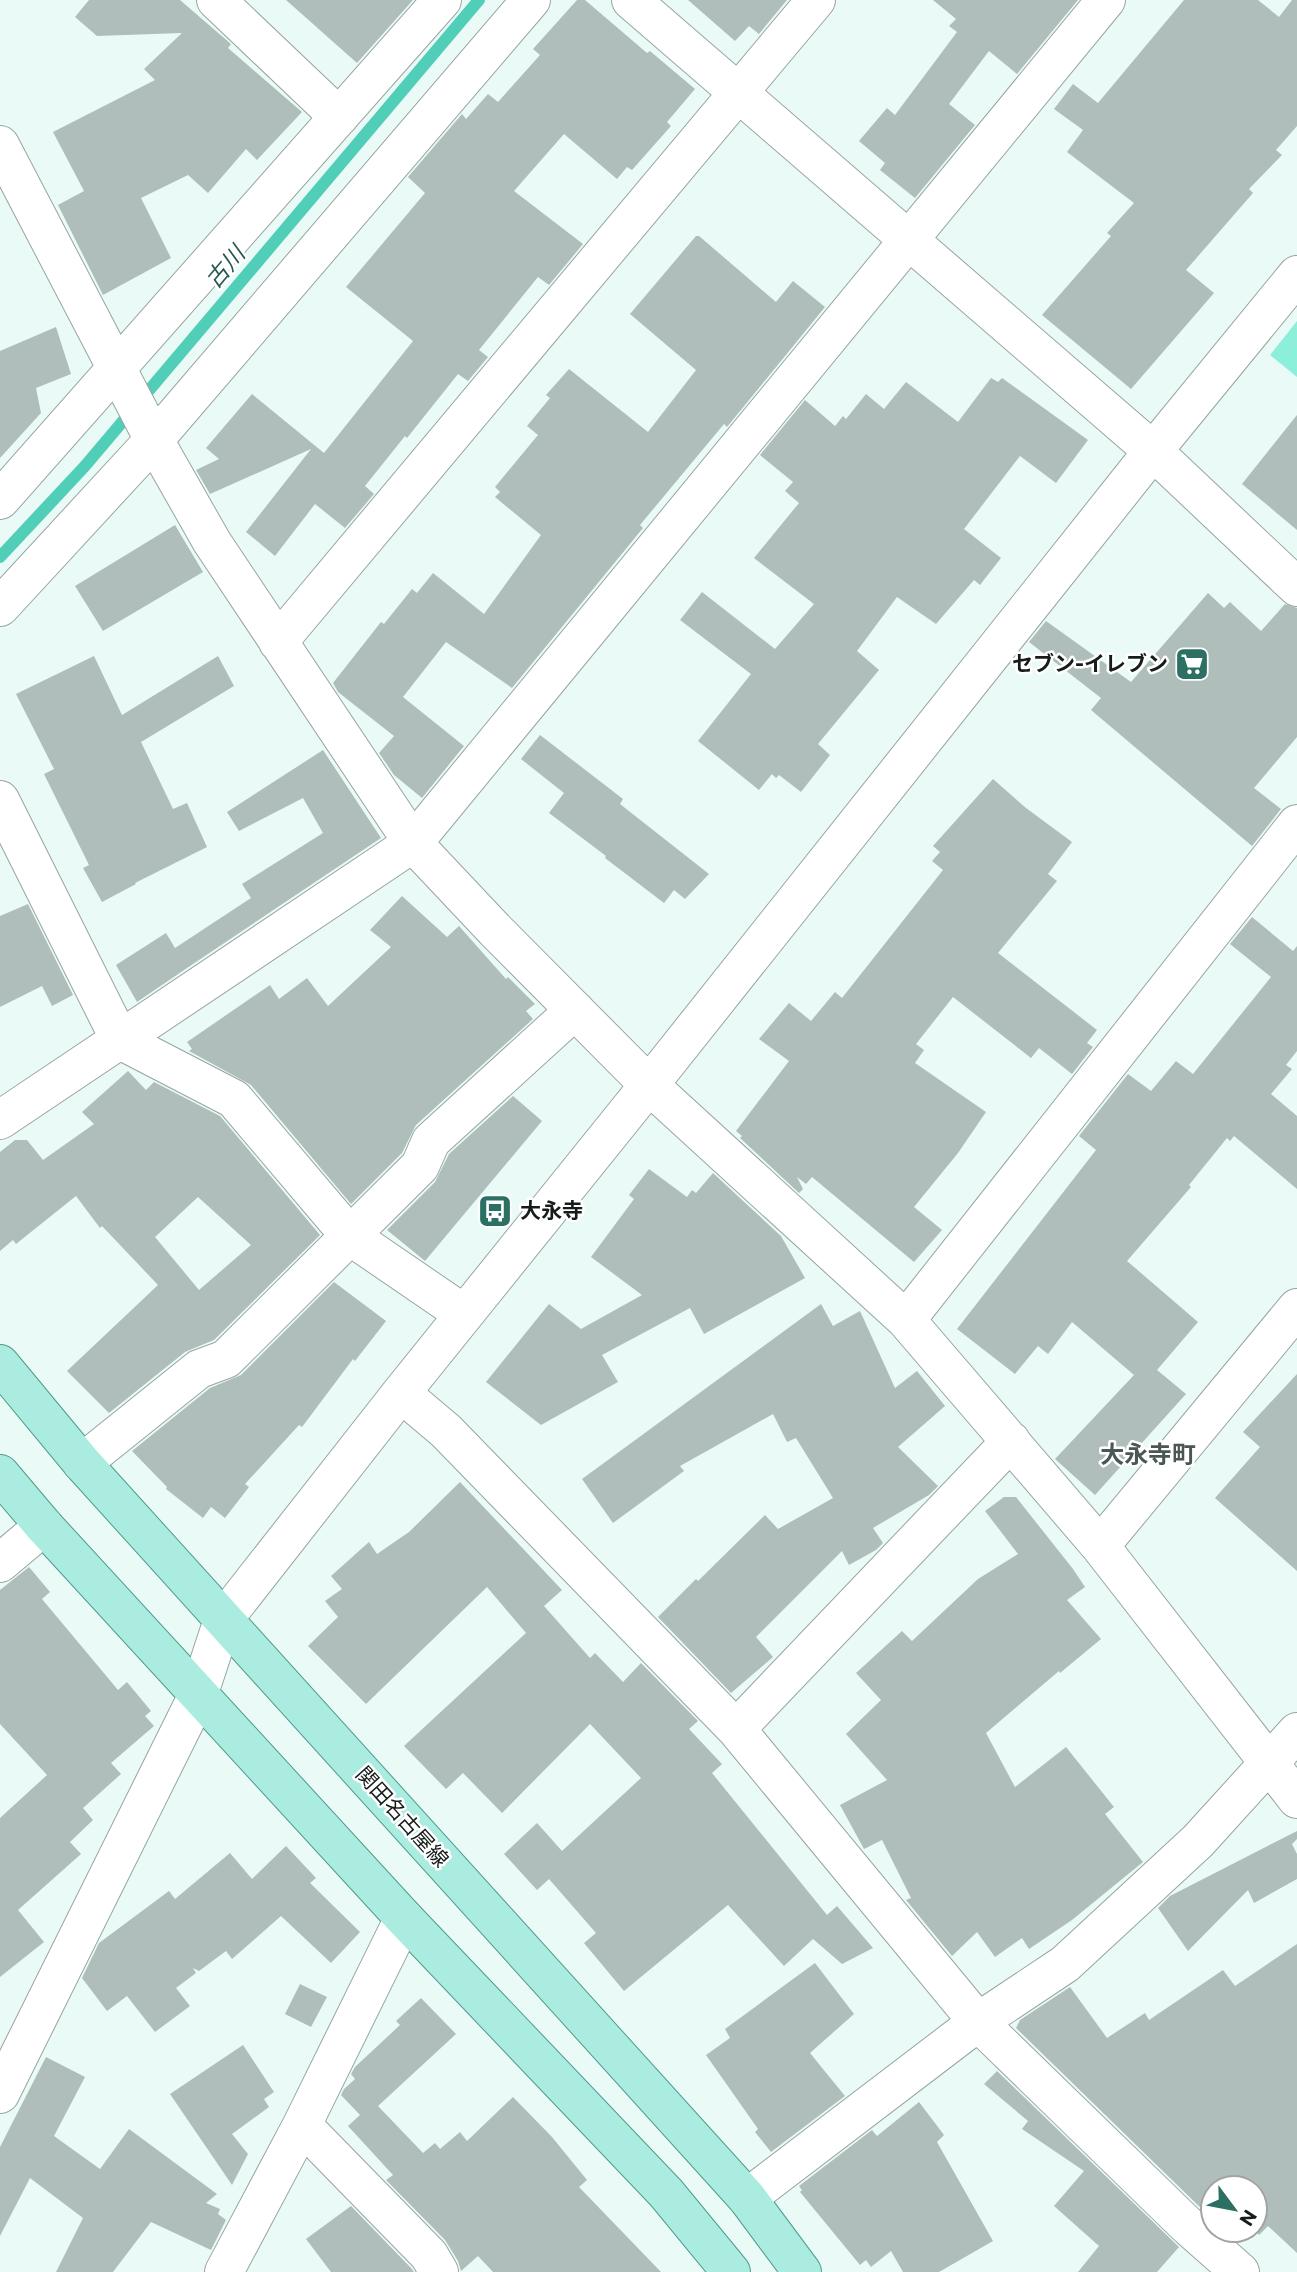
<svg xmlns="http://www.w3.org/2000/svg" width="1297" height="2272" viewBox="0 0 1297 2272" font-family="Commissioner,'Noto Sans JP',sans-serif">
  <rect width="100%" height="100%" fill="#eafaf6"/>
  <path fill="#8cefda" d="M1297 321V377L1270 355Z"/>
  <g fill="none" stroke-linecap="round" stroke-linejoin="round">
    <path stroke="#50ceb7" stroke-width="12" d="M0 557 85 466 479 0"/>
  </g>
  <path fill="#afbeba" fill-rule="evenodd" d="M89 0H180L231 44 228 48 302 112 257 160 246 149 208 193 188 175 141 198 171 258 103 295 58 205 84 191 53 132 155 80 144 69 182 33 97 36 75 17Z
    M286 0H413L357 63Z
    M577 0H585L647 53 650 51 695 89 667 122 671 126 632 170 627 167 617 179 564 134 514 191 583 244 549 285 538 277 479 350 488 357 468 381 458 374 407 438 405 436 365 486 374 494 345 528 315 504 275 556 246 532 311 449 210 494 196 470 219 459 206 448 252 394 324 453 413 341 346 287 425 193 408 177 462 114 466 119 488 94 498 102 540 55 533 49Z
    M688 0H787L759 34 749 26 735 41Z
    M933 0H1078L1017 74 989 51 949 104 975 125 915 198 880 170 885 163 859 141 887 108 895 115 957 32 949 26 956 19Z
    M1184 0H1258L1279 17 1292 0H1297V126L1276 150 1282 155 1249 189 1253 193 1186 270 1214 293 1131 389 1042 315 1111 236 1107 233 1134 203 1067 152 1083 130 1054 109 1073 84 1098 103Z
    M696 236H699L776 302 793 281 825 307 727 427 724 424 640 525 643 528 512 688 446 642 403 697 464 746 422 798 394 775 379 753 394 736 338 692 333 683 381 622 384 624 412 589 417 593 433 573 484 614 541 535 495 497 500 492 495 487 538 435 527 426 550 398 546 395 569 369 648 432 696 370 630 314Z
    M56 327 71 374 36 388 41 413 0 458V351Z
    M991 378 998 382 1002 378 1088 440 1056 483 1020 456 964 529 1001 558 980 585 974 580 936 624 897 597 857 651 879 670 818 744 830 755 801 792 779 775 776 778 772 774 759 790 698 741 751 674 680 620 702 592 775 649 814 604 754 558 799 503 785 491 793 482 760 455 805 400 835 426 843 416 846 419 866 394 884 409 906 382 958 422Z
    M1297 415V530L1242 484Z
    M175 525 203 572 103 631 75 586Z
    M1208 593 1224 608 1230 602 1261 631 1285 604 1297 608V737L1254 788 1281 809 1252 846 1091 710 1101 698 1029 642 1046 621 1131 682Z
    M94 656 122 715 218 656 234 686 141 742 173 809 187 803 207 847 135 883 136 884 102 902 83 868 89 865 44 774 54 769 16 694Z
    M540 735 623 799 620 804 709 874 685 899 674 890 664 903 605 858 606 856 549 813 564 793 521 759Z
    M323 750 381 838 187 968 182 960 187 968 137 1002 116 965 166 933 175 948 251 898 242 884 323 833 303 798 239 831 227 812Z
    M993 779 1026 808 1072 842 1048 874 1057 881 998 953 1097 1030 1087 1043 1093 1047 1072 1074 1039 1048 1031 1058 953 997 916 1044 924 1050 915 1063 986 1112 958 1153 914 1207 942 1230 914 1262 812 1177 806 1184 797 1177 803 1189 799 1193 740 1138 742 1136 736 1131 789 1061 759 1039 789 1003 811 1021 835 992 842 998 943 870 932 861 940 852 933 846Z
    M402 896 447 937 459 926 506 979 508 977 535 1004 526 1011 533 1019 416 1125 402 1153 351 1204 251 1085 189 1051 192 1049 187 1042 270 985 279 999 307 978 328 1006 391 947 370 930Z
    M28 904 73 995 52 1006 42 986 0 1007V916Z
    M1252 917 1293 951 1297 946V1051L1286 1065 1292 1069 1271 1094 1297 1116V1189L1234 1136 1230 1141 1227 1138 1189 1185 1191 1187 1127 1261 1198 1322 1157 1370 1186 1394 1095 1495 1055 1459 1134 1375 1072 1322 1048 1354 1038 1346 1015 1374 957 1329 1096 1150 1079 1136 1128 1074 1151 1091 1176 1061 1193 1074 1271 977 1230 944Z
    M128 1071 146 1090 154 1082 220 1116 320 1235 214 1340 185 1352 109 1413 67 1371 158 1285 102 1226 100 1228 76 1196 16 1244 13 1240 0 1251V1152L15 1140H27L43 1160 94 1124 82 1112ZM198 1197 251 1245 199 1290 155 1237Z
    M513 1096 542 1121 425 1261 387 1230 435 1182 449 1154Z
    M649 1169 687 1197 692 1190 696 1193 713 1173 781 1236 805 1278 704 1334 690 1308 602 1355 618 1382 541 1425 486 1382 549 1304 581 1329 642 1295 591 1257 634 1199 629 1195Z
    M334 1282 386 1321 355 1361 353 1359 302 1427 299 1425 245 1484 249 1487 225 1518 211 1507 203 1518 166 1489 167 1487 132 1451 210 1388 241 1375Z
    M821 1304 833 1326 860 1311 895 1388 917 1371 945 1406 898 1447 938 1486 929 1495 873 1528 883 1543 876 1550 849 1565 842 1551 756 1637 773 1657 731 1693 658 1617 696 1579 698 1581 765 1515 778 1529 833 1498 796 1438 787 1442 773 1414 680 1466 684 1471 613 1523 582 1479Z
    M1297 1374V1571L1215 1498 1260 1447 1243 1432Z
    M460 1482 562 1590 544 1606 590 1658 595 1653 623 1682 641 1663 698 1721 689 1729 722 1764 712 1773 827 1915 837 1906 873 1948 842 1964 813 1939 784 1966 728 1905 624 1991 584 1943 596 1933 549 1879 537 1890 504 1854 537 1823 562 1851 641 1778 590 1724 502 1813 463 1773 446 1789 404 1746 526 1633 487 1587 366 1704 308 1646 338 1617 325 1601 342 1589 331 1576 369 1542 377 1554 409 1532Z
    M1004 1497H1016L1073 1569 1085 1587 1067 1600 1101 1639 1060 1673 1059 1671 986 1733 1015 1787 1066 1747 1114 1807 1105 1814 1143 1862 1072 1920 1029 1949 1022 1938 995 1957 977 1932 952 1956 906 1900 911 1898 882 1840 864 1849 840 1805 887 1780 846 1734 881 1700 856 1673 902 1631 912 1641 978 1579 1018 1554 985 1511Z
    M29 1567 50 1592 42 1599 118 1690 127 1682 151 1711 145 1716 154 1726 111 1763 121 1774 83 1808 93 1820 70 1842 81 1854 18 1910 44 1942 0 1977V1818L47 1775 0 1724V1590Z
    M1297 1831V1839L1292 1844 1297 1854V1879L1254 1903 1248 1890 1188 1951 1158 1908 1170 1896Z
    M286 1846 316 1878 310 1883 360 1932 331 1963 281 1916 232 1959 226 1951 199 1971 193 1968 196 1973 176 1988 190 2006 155 2032 127 1996 107 2011 82 1978 99 1943 169 1891 175 1899 230 1853 252 1879Z
    M1297 1944V2253L1268 2226 1259 2235 1255 2230V2188H1213V2216L1210 2213 1208 2215 1016 2028 1020 2020 1070 1987 1107 2038 1145 2013 1149 2020 1223 1970 1235 1986Z
    M815 1963 854 2014 810 2053 845 2096 771 2152 755 2132 758 2129 706 2055 730 2038 725 2029Z
    M300 1984 327 1997 311 2027 285 2014Z
    M421 1998 456 2034 378 2106 423 2153 435 2143 440 2149 460 2132 467 2141 513 2097 552 2137 587 2180 579 2187 661 2272H493L478 2256 461 2271 458 2261 445 2240 386 2180 393 2175 348 2126 360 2115 341 2095 344 2089 355 2079 351 2074 355 2067 400 2025 396 2021Z
    M243 2045 274 2092 264 2099 269 2107 232 2134 248 2154 232 2185 170 2094Z
    M46 2057 85 2077 54 2136 100 2169 129 2129 217 2194 206 2203 220 2209 218 2214 226 2220 211 2250 151 2222 113 2272H56L83 2218 30 2178 0 2236V2147Z
    M997 2071 1179 2247 1157 2272H1078L1099 2246 1054 2206 1084 2171 1022 2129 1028 2121 984 2084Z
    M919 2102 944 2135 937 2142 993 2241 939 2272H903L891 2251 871 2267 866 2260 860 2265 800 2192 802 2190 799 2186 872 2130 877 2136Z
    M351 2206 411 2268 414 2272H331L306 2239Z"/>
  <g fill="none" stroke-linecap="round" stroke-linejoin="round">
    <g stroke="#97a5a1" stroke-width="40">
      <path id="minor" d="M216 0 339 117
        M631 0 1153 451 1297 587
        M0 145 154 440 212 542 413 843 495 930 649 1085 906 1320 1100 1546 1297 1799
        M0 500 442 0
        M0 607 154 440 531 0
        M278 642 816 0
        M0 800 120 1040 234 1099 350 1236 464 1314
        M0 1120 413 843 1106 0
        M906 1320 1297 824
        M401 1393 446 1431 736 1729 978 2022 1189 2227 1240 2272
        M82 1463 199 1369 226 1359 420 1166 431 1141 575 1010
        M1100 1546 1297 1308
        M0 1563 44 1526
        M736 1729 1011 1441
        M0 2094 199 1693 223 1620 401 1393 649 1085 1153 451 1297 275
        M302 2125 429 2255 439 2272
        M747 2198 978 2022 1065 1964 1198 1841 1297 1732
        M224 2272 302 2125 404 1918"/>
    </g>
    <g stroke="#519b8c" stroke-width="40">
      <path id="major" d="M0 1364 82 1463 747 2198 802 2272
        M0 1474 44 1526 404 1918 666 2193 731 2272"/>
    </g>
    <use href="#minor" stroke="#fff" stroke-width="38"/>
    <use href="#major" stroke="#aaecdf" stroke-width="38"/>
  </g>
  <defs>
    <g id="supermarket-square" transform="scale(1.75)"><rect x="-9" y="-9" width="18" height="18" rx="4" fill="#2b7063" stroke="#fff"/><path d="M-6-5.5h2.5l.6 2H6L4.5 2H-2.5L-4.4-4H-6ZM-1.5 3.2a1.3 1.3 0 1 0 .1 0ZM3 3.2a1.3 1.3 0 1 0 .1 0Z" fill="#fff"/></g>
    <g id="bus-square" transform="scale(1.75)"><rect x="-9" y="-9" width="18" height="18" rx="4" fill="#2b7063" stroke="#fff"/><path d="M-5-6H5V4H4V6H2V4H-2V6H-4V4H-5ZM-3.5-4V0h7V-4ZM-3.5 1.2v1.5H-2V1.2ZM2 1.2v1.5H3.5V1.2Z" fill="#fff"/></g>
  </defs>
  <g fill-rule="evenodd">
    <use href="#supermarket-square" x="1192" y="664"/>
    <use href="#bus-square" x="495" y="1211"/>
  </g>
  <g text-anchor="middle" stroke-width="5" stroke-linejoin="round" paint-order="stroke">
    <g font-size="21" font-weight="bold" fill="#161c1a" stroke="#fff" text-anchor="end">
      <text x="1168" y="671">セブン-イレブン</text>
      <text x="520" y="1218" text-anchor="start">大永寺</text>
    </g>
    <g font-size="21" fill="#161c1a" stroke="#fff">
      <text transform="translate(402 1817) rotate(48)" y="7">関田名古屋線</text>
    </g>
    <g font-size="23" font-style="italic" fill="#265a50" stroke="#fff">
      <text transform="translate(225 267) rotate(-50)" y="8">古川</text>
    </g>
    <g font-size="24" font-weight="bold" fill="#4b5754" stroke="#fff">
      <text x="1148" y="1463">大永寺町</text>
    </g>
  </g>
  <g transform="translate(1234 2209) rotate(122)"><circle r="33" fill="#ffffff" stroke="#a2a4a3" stroke-width="2"/>
  <path d="M0-5L12 26L0 18L-12 26Z" fill="#2b7063"/>
  <text y="-10" font-size="19" font-weight="bold" text-anchor="middle" fill="#161c1a">N</text>
  </g>
</svg>
